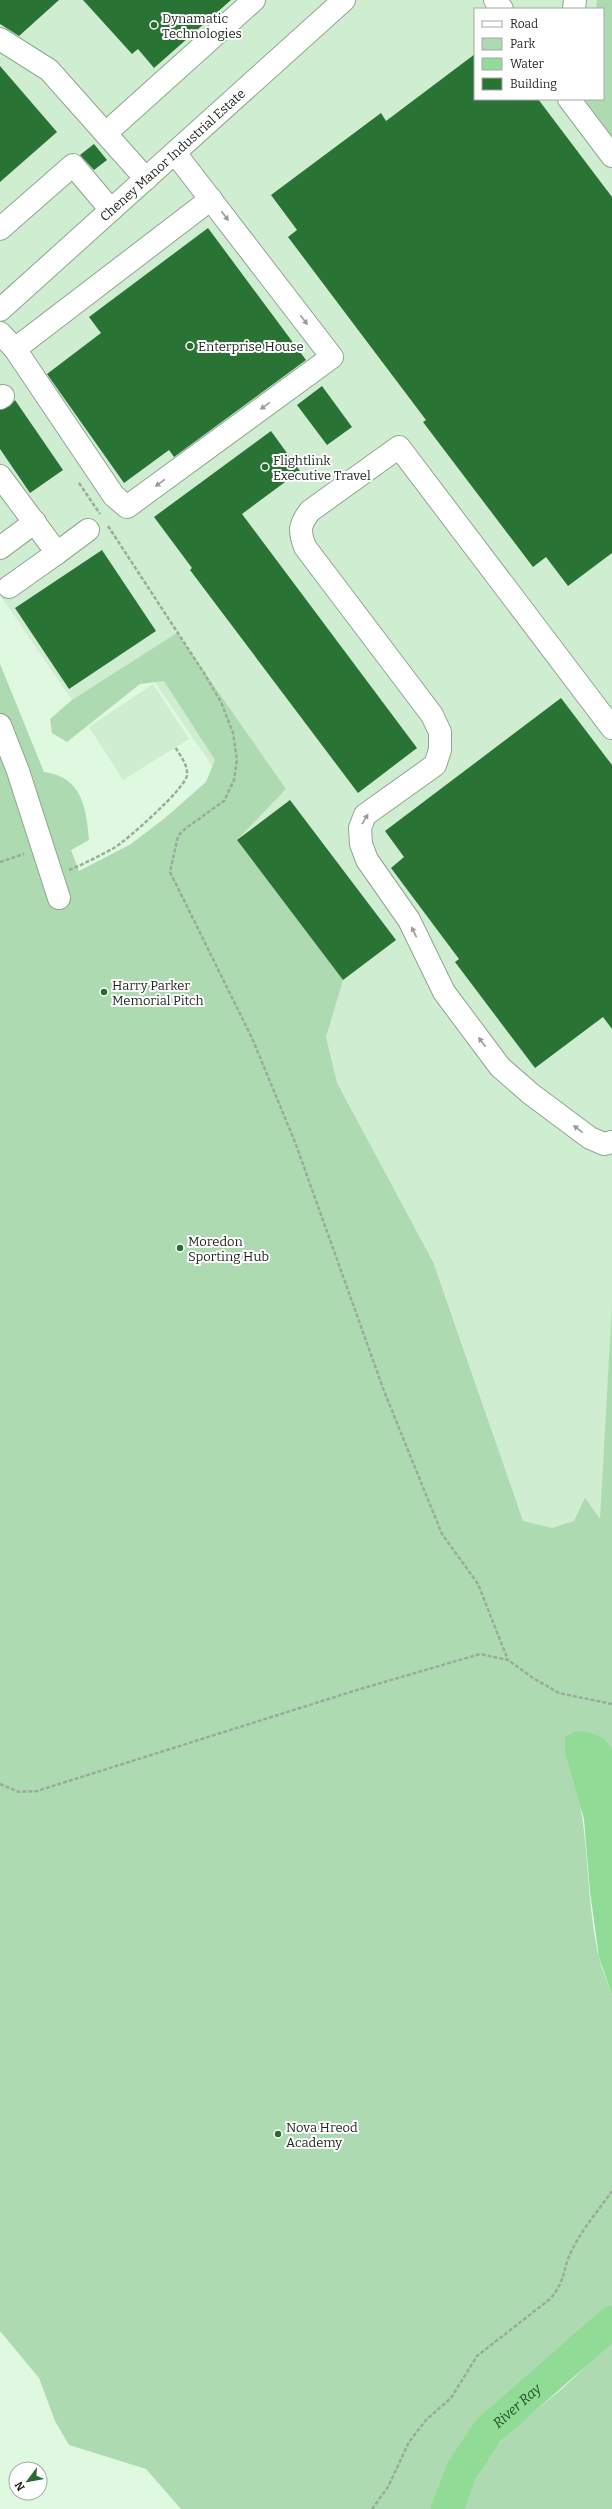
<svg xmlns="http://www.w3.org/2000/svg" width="612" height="2509" viewBox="0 0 612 2509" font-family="Bitter,serif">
  <rect width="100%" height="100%" fill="#dff8e0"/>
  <path fill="#cfedd0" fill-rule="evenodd" d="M0 0H612V1304L600 1534 520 1540 179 841 236 801 139 659 72 700 0 595ZM475 9H603V99H475Z
    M153 684 189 739 123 780 89 727Z"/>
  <path fill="#aedab1" d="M597 0H612V136L586 101V99H603V9H596Z
    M177 633 286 789 237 840 343 980 326 1037 337 1083 433 1262 523 1521 552 1528 574 1521 585 1498 600 1519 612 1304V1748L607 1741 577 1790C590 1845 586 1903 599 1957 602 1970 608 1983 612 1995V2313L535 2375 461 2454 439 2495 435 2509H181L146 2469 69 2445 55 2421 39 2378 0 2331V664L44 772C82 777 86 807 89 840L71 850 79 871 131 844 165 818 206 782 215 760 164 681 140 684 67 742 52 733 50 719 72 700Z
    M612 2340V2509H461C478 2449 520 2425 564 2387 581 2372 596 2355 612 2340Z"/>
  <path fill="#90db96" d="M577 1731C592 1732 604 1735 612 1748V1995L599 1957 590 1891 584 1819 565 1752V1737Z"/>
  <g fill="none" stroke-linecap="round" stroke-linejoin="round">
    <path stroke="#90db96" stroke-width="32" id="s1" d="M447 2509 462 2470 488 2431 612 2322"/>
  </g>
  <path fill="#297435" d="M0 0H59L19 36 0 24Z
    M83 0H231L154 68 138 49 132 54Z
    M475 54V99H538L612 197V553L568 586 546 557 533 567 423 422 426 420 288 237 297 230 271 195 381 113 386 121Z
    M0 66 57 132 0 182Z
    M94 144 107 160 94 170 80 155Z
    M208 228 306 360 174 457 169 450 124 483 47 374 101 333 89 317Z
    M322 386 352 427 327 445 297 405Z
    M15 400 63 470 30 493 0 449V410L10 406Z
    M271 431 300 471 242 514 417 748 358 793 190 570 192 568 154 517Z
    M102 550 156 631 69 689 15 608Z
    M561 698 612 765V1029L603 1017 535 1068 455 962 459 959 391 868 404 857 385 831Z
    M290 800 396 940 343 980 237 840Z"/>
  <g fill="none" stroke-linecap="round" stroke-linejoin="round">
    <g stroke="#8ea690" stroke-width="24">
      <g id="minor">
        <path d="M495 0 502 9"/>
        <path d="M574 9 575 0"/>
        <path d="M0 39 49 70 146 179"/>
        <path d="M569 99 612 156"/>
        <path d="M106 133 254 0"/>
        <path d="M0 229 73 165 111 210"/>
        <path id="s2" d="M0 310 344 0"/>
        <path d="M0 333 15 349 114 496 127 507 332 357 175 153"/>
        <path d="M15 349 211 199"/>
        <path d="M0 398 3 396"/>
        <path d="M0 476 57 553 9 587"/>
        <path d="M0 548 35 522"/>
        <path d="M57 553 88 530"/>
        <path d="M0 725 18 771 59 898"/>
        <path d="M612 728 399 447 310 511C299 525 299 531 305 547L432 715 440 732V750L435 765 365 815 360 828 361 844 367 860 409 920 444 992 500 1067 531 1094 590 1138 604 1144 612 1142"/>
      </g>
    </g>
    <path stroke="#99ac9a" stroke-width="2.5" stroke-dasharray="4 2" stroke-linecap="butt" d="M79 483 100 514
      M108 526 204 673 221 702 233 733 237 760 234 780 224 801 186 828 178 836 170 872 252 1038 295 1142 384 1391 442 1534 478 1584 508 1660
      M0 862 24 854
      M69 870C84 864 99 856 114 848 127 840 186 788 187 775 188 765 180 755 175 747
      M0 1784 19 1792 37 1791 357 1690 480 1654 508 1660 533 1678 559 1693 612 1704
      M372 2509 388 2487 409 2442 426 2420 451 2398 477 2356 550 2299C567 2279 562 2269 572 2250 582 2229 599 2210 612 2191"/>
    <use href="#minor" stroke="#fff" stroke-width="22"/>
  </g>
  <defs><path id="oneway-solid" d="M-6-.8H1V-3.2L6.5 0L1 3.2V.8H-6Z"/></defs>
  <g fill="#999d9a">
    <use href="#oneway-solid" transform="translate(225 216) rotate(53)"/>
    <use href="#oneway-solid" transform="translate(304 320) rotate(53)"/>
    <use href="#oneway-solid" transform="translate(265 406) rotate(144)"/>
    <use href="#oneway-solid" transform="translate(160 483) rotate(144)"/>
    <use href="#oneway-solid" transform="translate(365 819) rotate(-59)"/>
    <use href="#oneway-solid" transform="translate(414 932) rotate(-116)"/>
    <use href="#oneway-solid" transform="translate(482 1042) rotate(-127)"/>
    <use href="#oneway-solid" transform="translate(578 1129) rotate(-143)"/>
  </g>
  <g fill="#2a6a33" stroke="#fff" stroke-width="1.5">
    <circle cx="154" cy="25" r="4"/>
    <circle cx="190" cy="346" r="4"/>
    <circle cx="265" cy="467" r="4"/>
    <circle cx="104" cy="992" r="4"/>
    <circle cx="180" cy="1248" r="4"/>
    <circle cx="278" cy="2134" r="4"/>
  </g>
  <g text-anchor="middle" stroke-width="4" stroke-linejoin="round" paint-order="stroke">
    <g font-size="13" fill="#1d261e" stroke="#fff" text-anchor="start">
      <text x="162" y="23">Dynamatic<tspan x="162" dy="15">Technologies</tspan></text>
      <text x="198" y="351">Enterprise House</text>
      <text x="273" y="465">Flightlink<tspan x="273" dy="15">Executive Travel</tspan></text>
      <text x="112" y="990">Harry Parker<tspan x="112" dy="15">Memorial Pitch</tspan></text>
      <text x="188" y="1246">Moredon<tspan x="188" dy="15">Sporting Hub</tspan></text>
      <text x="286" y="2132">Nova Hreod<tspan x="286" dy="15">Academy</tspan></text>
    </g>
    <g font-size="13" fill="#1d261e" stroke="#fff">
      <text dy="5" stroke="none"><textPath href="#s2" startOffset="232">Cheney Manor Industrial Estate</textPath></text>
    </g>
    <g font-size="14" font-style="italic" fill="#1f5327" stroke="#fff">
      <text dy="5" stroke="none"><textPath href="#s1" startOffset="127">River Ray</textPath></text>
    </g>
  </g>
  <rect x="474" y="8" width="130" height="92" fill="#ffffff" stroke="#a5a8a5"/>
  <rect x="482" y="21" width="20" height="6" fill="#ffffff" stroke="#a5a8a5"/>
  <text x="510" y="28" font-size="12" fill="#1d261e">Road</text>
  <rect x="482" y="38" width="20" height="12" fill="#aedab1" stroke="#a5a8a5"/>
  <text x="510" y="48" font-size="12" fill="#1d261e">Park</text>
  <rect x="482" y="58" width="20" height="12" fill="#90db96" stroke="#a5a8a5"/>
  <text x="510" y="68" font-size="12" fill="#1d261e">Water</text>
  <rect x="482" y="78" width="20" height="12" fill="#297435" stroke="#a5a8a5"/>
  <text x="510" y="88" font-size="12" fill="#1d261e">Building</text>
  <g transform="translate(28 2481) rotate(238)"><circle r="19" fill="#ffffff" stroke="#a5a8a5"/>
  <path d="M0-3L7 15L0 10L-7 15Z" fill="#2a6a33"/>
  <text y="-6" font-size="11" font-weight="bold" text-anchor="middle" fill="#1d261e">N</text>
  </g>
</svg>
